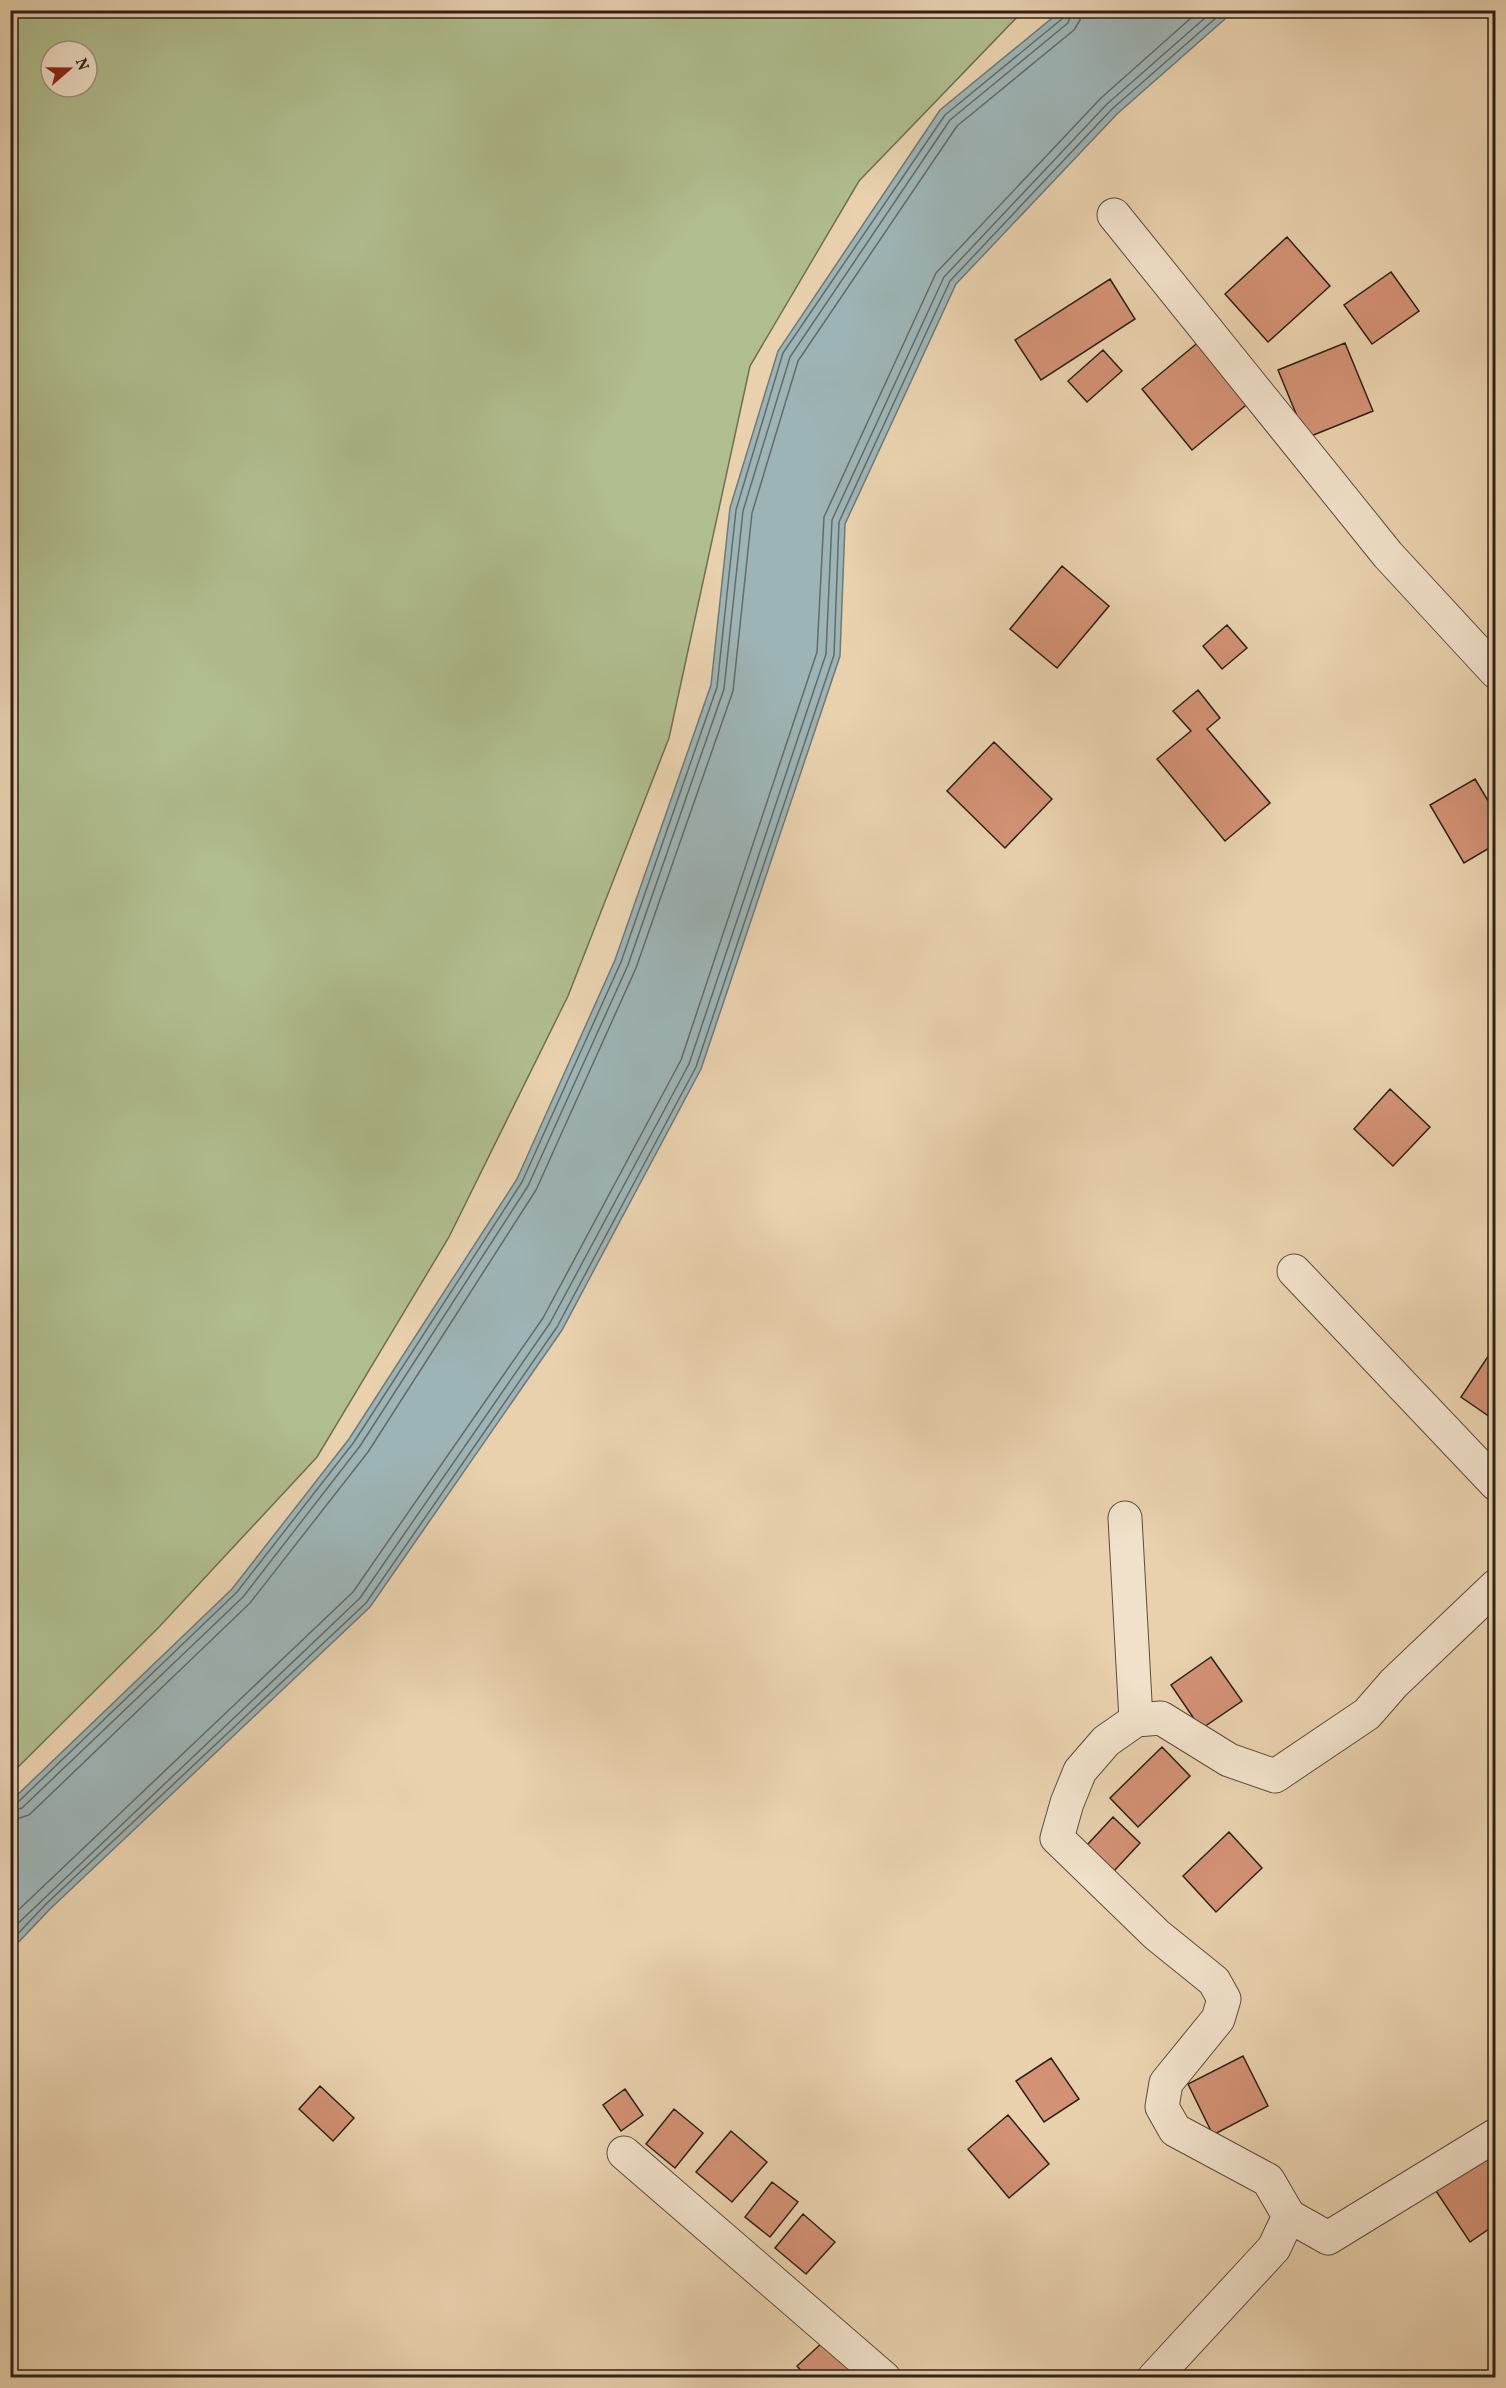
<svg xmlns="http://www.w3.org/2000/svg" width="1506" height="2388" viewBox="0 0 1506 2388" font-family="Vollkorn,serif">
  <rect width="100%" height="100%" fill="#e9d1ae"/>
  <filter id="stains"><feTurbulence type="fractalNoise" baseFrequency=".00333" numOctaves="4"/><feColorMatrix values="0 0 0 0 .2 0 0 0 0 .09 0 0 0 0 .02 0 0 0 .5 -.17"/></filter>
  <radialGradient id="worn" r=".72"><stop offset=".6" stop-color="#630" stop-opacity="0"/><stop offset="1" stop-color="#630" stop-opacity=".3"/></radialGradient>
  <path fill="#b0bd8f" stroke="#6e6f53" stroke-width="1.5" fill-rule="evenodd" d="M11 10 1023 11 859 181 750 366 669 738 568 996 449 1237 317 1457 159 1627 11 1774ZM51 51H87V87H51Z"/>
  <path fill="#9db4b6" stroke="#707976" stroke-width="1.5" d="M1062 10 1234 11 1117 114 956 284 845 524 840 656 701 1069 562 1330 370 1607 50 1909 11 1950V1801L232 1589 349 1439 517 1179 615 960 711 685 730 508 778 351 940 110Z"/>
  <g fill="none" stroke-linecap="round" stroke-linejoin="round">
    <path stroke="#656a66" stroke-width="1.5" d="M10 1805 17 1803 237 1592 354 1442 522 1182 621 962 717 687 736 510 783 353 945 115 1063 18 1065 10
      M10 1812 22 1808 243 1597 360 1446 528 1186 628 965 724 689 743 511 790 357 950 120 1068 23 1072 10
      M10 1821 29 1815 250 1603 368 1452 536 1190 636 968 733 691 752 513 798 361 957 126 1074 30 1080 20 1081 10
      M10 1918 353 1592 543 1318 681 1060 817 652 824 517 936 273 1101 98 1200 10
      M10 1931 360 1598 550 1323 689 1064 826 654 832 520 944 277 1107 104 1214 10
      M10 1942 46 1904 366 1603 557 1327 696 1067 834 655 839 522 950 281 1112 109 1225 10"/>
  </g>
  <path fill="#d39175" stroke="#2d2117" stroke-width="1.5" d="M1287 237 1330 286 1268 342 1225 294Z
    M1391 272 1419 311 1372 344 1344 305Z
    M1110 279 1135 319 1041 380 1015 340Z
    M1201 340 1251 401 1192 450 1142 389Z
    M1345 343 1373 411 1306 438 1278 370Z
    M1103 350 1122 371 1087 402 1068 381Z
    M1062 566 1109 606 1057 668 1010 629Z
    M1227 625 1247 648 1222 669 1203 646Z
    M1198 690 1220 718 1207 729 1270 803 1225 841 1157 759 1191 731 1173 711Z
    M994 742 1052 799 1005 848 947 791Z
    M1475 779 1496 814V844L1464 863 1430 805Z
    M1390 1089 1430 1127 1393 1166 1354 1129Z
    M1493 1349 1496 1350V1421L1461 1397Z
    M1211 1657 1242 1701 1201 1729 1171 1685Z
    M1162 1747 1190 1776 1138 1827 1110 1798Z
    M1113 1817 1140 1843 1114 1871 1087 1845Z
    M1229 1832 1262 1868 1216 1912 1183 1876Z
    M1243 2056 1268 2106 1213 2135 1188 2084Z
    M1051 2058 1079 2099 1044 2122 1016 2081Z
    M320 2086 354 2118 333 2141 299 2109Z
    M625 2089 643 2115 621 2131 603 2105Z
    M674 2109 703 2133 675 2168 646 2144Z
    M1008 2115 1049 2164 1009 2198 968 2149Z
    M731 2131 767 2162 732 2202 696 2172Z
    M1490 2155 1496 2164V2224L1470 2242 1436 2191Z
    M772 2182 798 2202 770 2237 745 2217Z
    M803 2214 835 2242 806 2274 775 2248Z
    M824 2341 858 2378H807L797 2366Z"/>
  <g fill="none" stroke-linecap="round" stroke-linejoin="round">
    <g stroke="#5c4d3d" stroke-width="35">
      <path id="minor" d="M1114 215 1388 555 1496 672
        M1294 1271 1496 1484
        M1125 1518 1136 1720
        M624 2153 884 2378
        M1289 2216 1328 2238 1496 2135
        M1154 2378 1274 2248 1289 2216 1268 2180 1175 2130 1162 2107 1166 2083 1218 2019 1224 1999 1214 1981 1157 1935 1057 1838 1067 1803 1080 1771 1106 1741 1136 1720 1161 1718 1229 1760 1275 1776 1367 1714 1394 1683 1496 1586"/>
    </g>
    <use href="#minor" stroke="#f1e1ca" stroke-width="33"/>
  </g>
  <rect width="1506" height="2388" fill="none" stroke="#e9d1ae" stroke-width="36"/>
  <rect x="12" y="12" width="1482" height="2364" fill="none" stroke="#2d2117" stroke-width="3"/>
  <rect x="18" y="18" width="1470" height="2352" fill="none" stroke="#2d2117" stroke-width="1.5"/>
  <g transform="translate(69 69) rotate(70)"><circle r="28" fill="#f1e1ca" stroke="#a39482" stroke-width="1.5"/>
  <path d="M0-4.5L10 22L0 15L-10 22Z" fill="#8f2418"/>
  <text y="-9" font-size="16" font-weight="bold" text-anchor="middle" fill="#2d2117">N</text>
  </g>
  <rect width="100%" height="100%" filter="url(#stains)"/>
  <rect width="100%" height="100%" fill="url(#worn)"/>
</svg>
